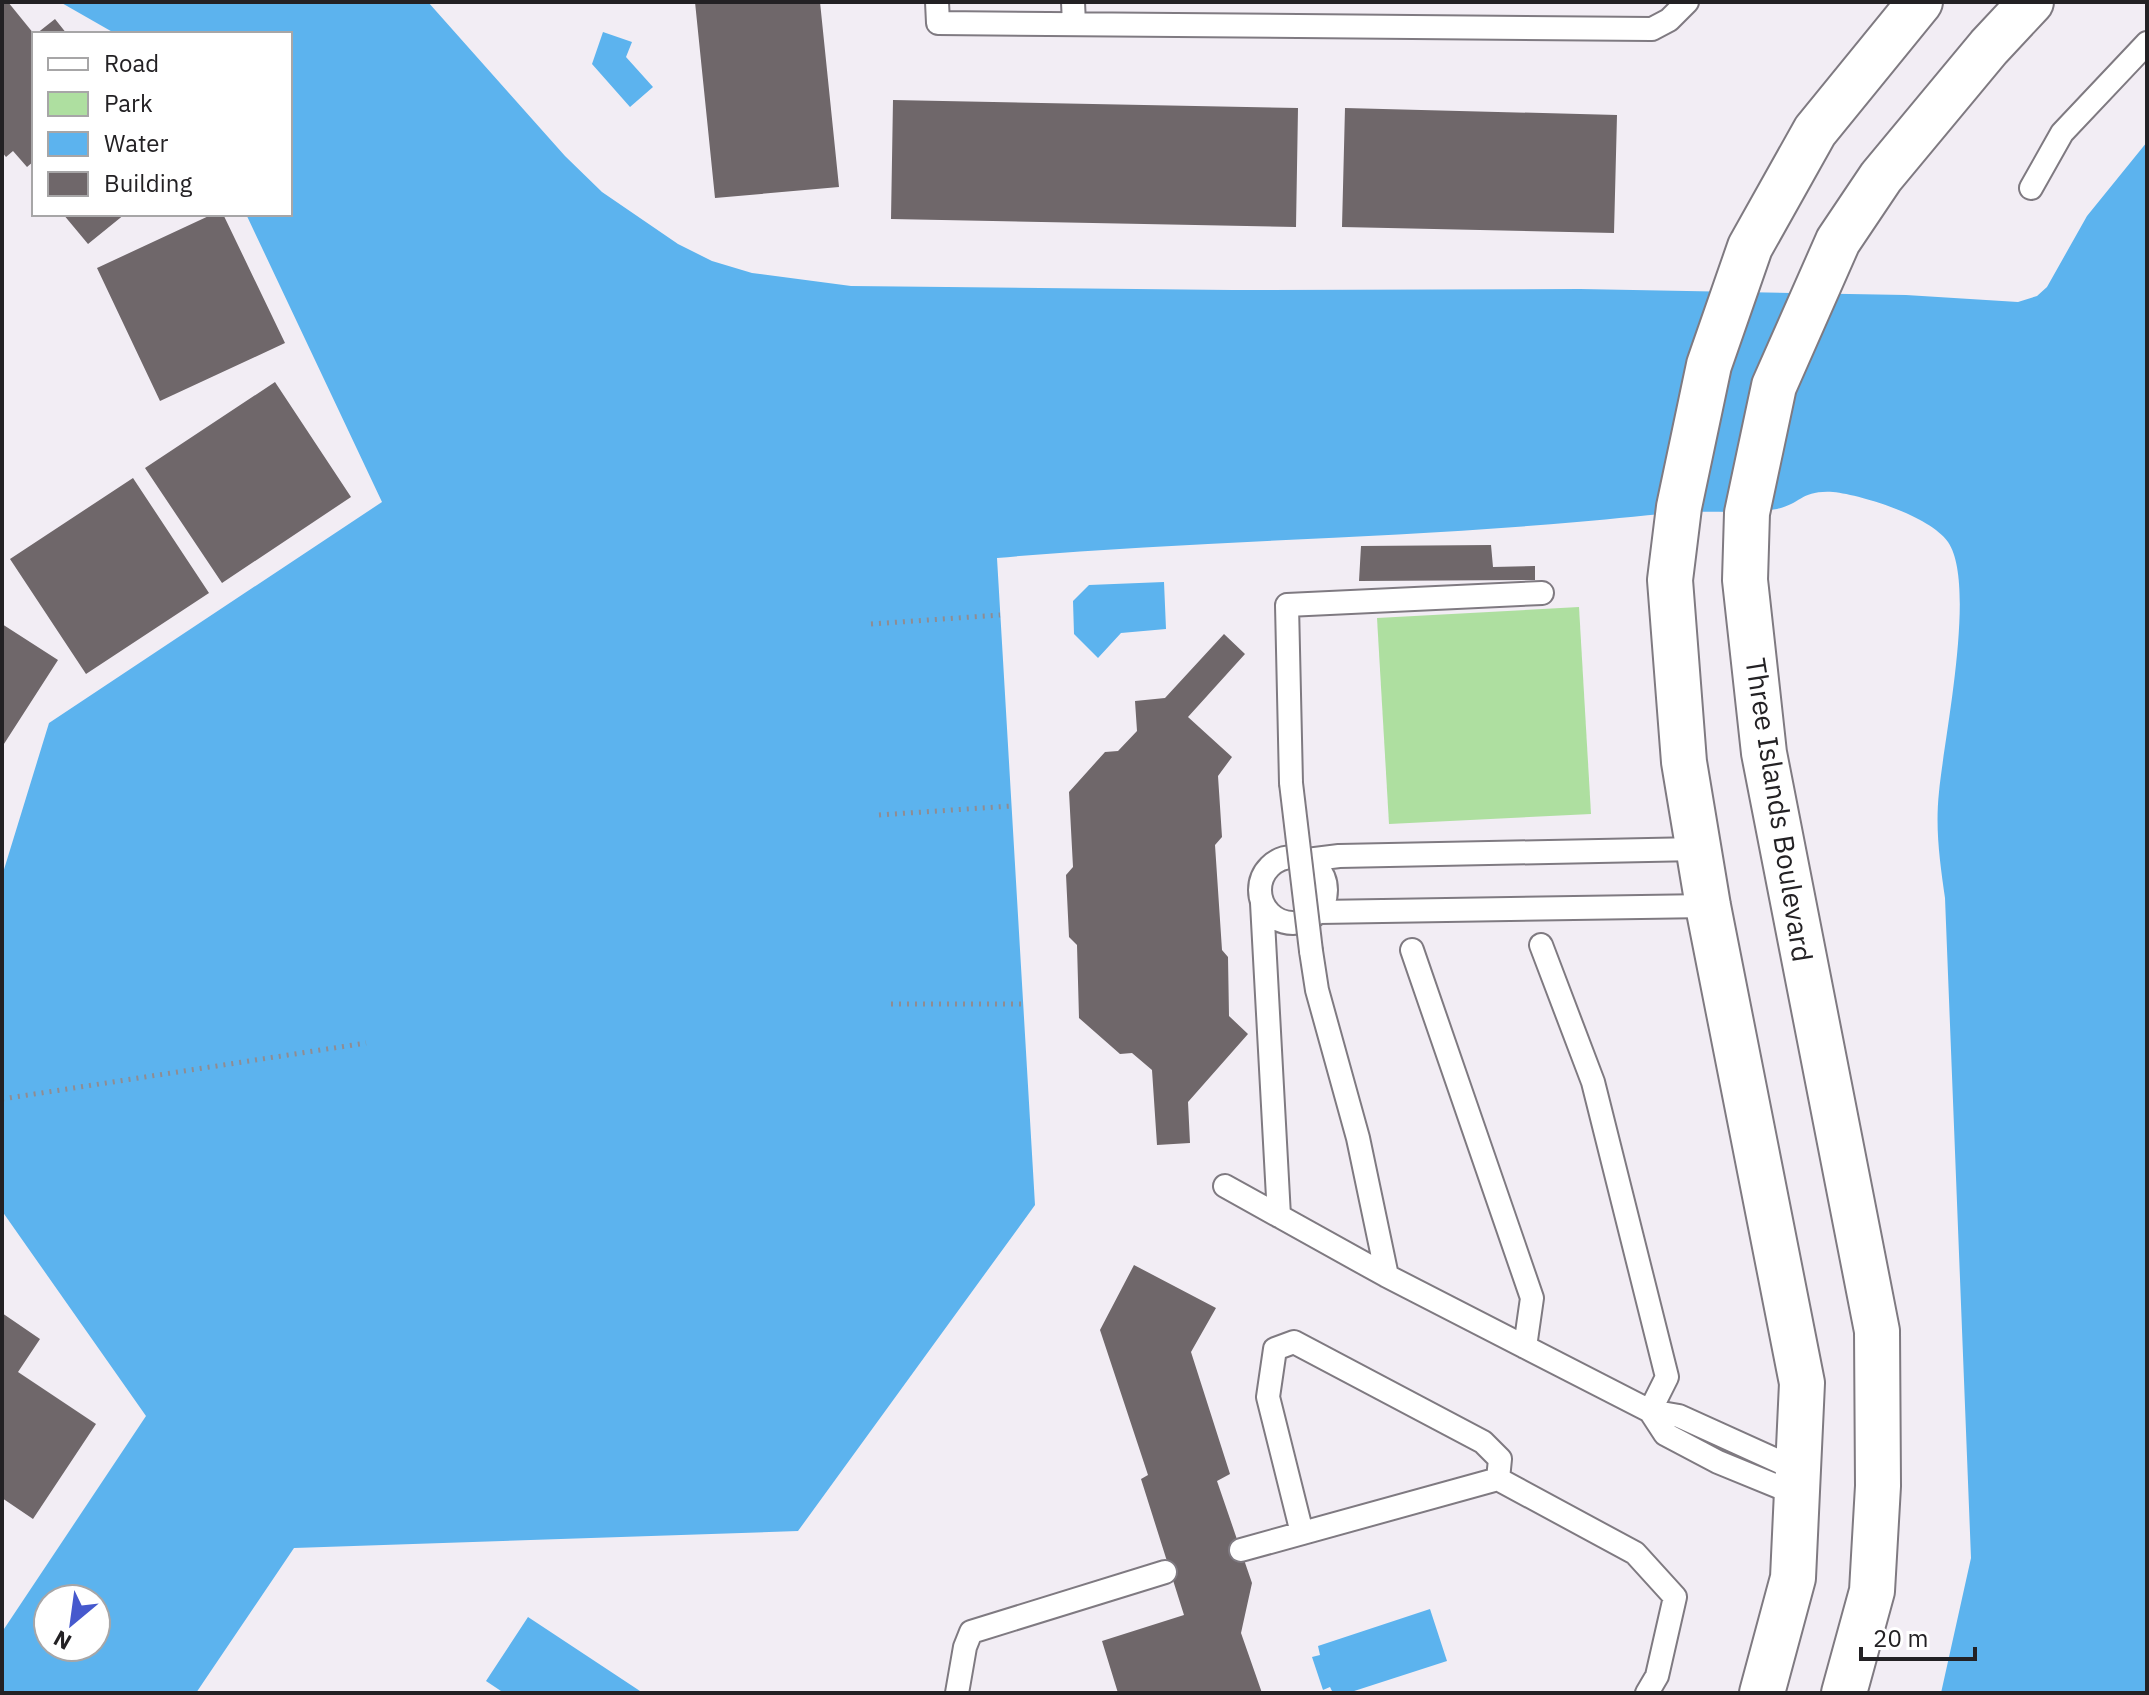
<svg xmlns="http://www.w3.org/2000/svg" width="2149" height="1695" viewBox="0 0 2149 1695" font-family="'IBM Plex Sans',sans-serif">
  <rect width="100%" height="100%" fill="#f2edf4"/>
  <path fill="#aedfa0" d="M1579 607 1591 814 1389 824 1377 618Z"/>
  <path fill="#5cb3ee" fill-rule="evenodd" d="M60 2H428L565 156 602 192 678 244 712 261 752 273 851 286 1232 290 1580 289 1906 295 2018 302 2037 296 2047 287 2087 216 2147 142V1693H1941L1971 1558 1945 898C1940 863 1935 829 1939 792 1944 738 1977 584 1948 542 1930 516 1862 495 1833 492 1801 490 1801 504 1777 509 1749 514 1718 511 1690 512 1652 514 1615 519 1577 522 1384 539 1190 541 997 558L1035 1205 798 1531 294 1548 196 1693H2V1632L146 1416 2 1211V876L49 723 382 502 246 214H290V34H116ZM48 1599H96V1647H48Z
    M603 32 632 42 626 57 653 87 630 107 592 64Z
    M1164 582 1166 629 1121 633 1098 658 1074 634 1073 601 1089 585Z
    M1430 1609 1447 1661 1348 1693H1333L1330 1687 1323 1690 1312 1657 1320 1655 1318 1646Z
    M528 1617 640 1691 639 1693H504L486 1681Z"/>
  <path fill="#6f676a" d="M2 2H8L34 34V161L27 167 13 151 6 157 2 152Z
    M695 2H820L839 187 715 198Z
    M55 19 67 34H36Z
    M893 100 1298 108 1296 227 891 219Z
    M1345 108 1617 115 1614 233 1342 227Z
    M63 214H125L88 244Z
    M213 214H223L285 343 160 401 97 268Z
    M275 382 351 497 222 583 145 468Z
    M133 478 209 593 86 674 10 559Z
    M1491 545 1493 567 1535 566V580L1359 581 1361 546Z
    M2 624 58 660 2 747Z
    M1224 634 1245 654 1188 717 1232 757 1218 776 1222 837 1215 845 1222 950 1228 957 1229 1016 1248 1034 1188 1102 1190 1143 1157 1145 1152 1070 1132 1053 1120 1054 1079 1018 1077 945 1069 937 1066 875 1073 867 1069 792 1105 752 1118 751 1137 731 1135 701 1165 698Z
    M1134 1265 1216 1308 1191 1352 1230 1474 1217 1481 1252 1583 1241 1633 1262 1693H1118L1102 1641 1184 1615 1141 1479 1148 1475 1100 1330Z
    M2 1313 40 1339 18 1372 96 1424 33 1519 2 1498Z"/>
  <g fill="none" stroke-linecap="round" stroke-linejoin="round">
    <g stroke="#7f7a81" stroke-width="26">
      <path id="service" d="M937 2 938 23 1652 29 1669 20 1687 2
        M1073 2 1074 24
        M2031 188 2062 133 2147 43
        M1291 783 1287 605 1542 593
        M1260 890a33 33 0 1 1 66 0a33 33 0 1 1-66 0Z
        M1307 860 1339 856 1698 849
        M1262 903 1279 1216
        M1319 912 1708 906
        M1412 950 1532 1298 1525 1347
        M1311 951 1317 990 1358 1138 1387 1276
        M1225 1186 1387 1276 1650 1411 1667 1377 1593 1082 1541 945
        M1796 1494 1718 1462 1665 1434 1650 1411 1679 1416 1798 1470
        M1302 1533 1268 1397 1275 1349 1294 1342 1483 1442 1500 1459 1498 1479
        M1241 1550 1498 1479 1635 1553 1675 1597 1657 1676 1647 1693
        M957 1693 965 1647 971 1632 1165 1572"/>
    </g>
    <g stroke="#7f7a81" stroke-width="48">
      <path id="tertiary" d="M1762 1693 1793 1578 1802 1383 1708 906 1684 762 1670 580 1679 507 1709 365 1750 247 1815 131 1920 2
        M1844 1693 1872 1591 1878 1486 1877 1331 1764 753 1745 580 1747 513 1774 386 1838 241 1881 177 1989 47 2031 2"/>
    </g>
    <path stroke="#908c91" stroke-width="5" stroke-dasharray="2 6" stroke-linecap="butt" d="M871 624 1000 615
      M879 815 1011 806
      M891 1004H1023
      M2 1099 366 1043"/>
    <use href="#service" stroke="#fff" stroke-width="22"/>
    <use href="#tertiary" stroke="#fff" stroke-width="44"/>
    <g stroke="#7f7a81" stroke-width="26" stroke-linecap="butt">
      <path id="service-bridge" d="M1291 783 1311 951"/>
    </g>
    <use href="#service-bridge" stroke="#fff" stroke-width="22"/>
  </g>
  <g text-anchor="middle" stroke-width="8" stroke-linejoin="round" paint-order="stroke">
    <g font-size="28" fill="#232124" stroke="#fff">
      <text transform="translate(1779 810) rotate(81)" y="10">Three Islands Boulevard</text>
    </g>
  </g>
  <rect width="2149" height="1695" fill="none" stroke="#232124" stroke-width="8"/>
  <rect x="32" y="32" width="260" height="184" fill="#ffffff" stroke="#a7a6a7" stroke-width="2"/>
  <rect x="48" y="58" width="40" height="12" fill="#ffffff" stroke="#a7a6a7" stroke-width="2"/>
  <text x="104" y="72" font-size="24" fill="#232124">Road</text>
  <rect x="48" y="92" width="40" height="24" fill="#aedfa0" stroke="#a7a6a7" stroke-width="2"/>
  <text x="104" y="112" font-size="24" fill="#232124">Park</text>
  <rect x="48" y="132" width="40" height="24" fill="#5cb3ee" stroke="#a7a6a7" stroke-width="2"/>
  <text x="104" y="152" font-size="24" fill="#232124">Water</text>
  <rect x="48" y="172" width="40" height="24" fill="#6f676a" stroke="#a7a6a7" stroke-width="2"/>
  <text x="104" y="192" font-size="24" fill="#232124">Building</text>
  <g transform="translate(72 1623) rotate(209)"><circle r="38" fill="#ffffff" stroke="#a7a6a7" stroke-width="2"/>
  <path d="M0-6L14 30L0 20L-14 30Z" fill="#4659cd"/>
  <text y="-12" font-size="22" font-weight="bold" text-anchor="middle" fill="#232124">N</text>
  </g>
  <path d="M1861 1647v12h114v-12" fill="none" stroke="#232124" stroke-width="4"/>
  <text x="1873" y="1647" font-size="24" fill="#232124" stroke="#ffffff" stroke-width="6" paint-order="stroke">20 m</text>
</svg>
